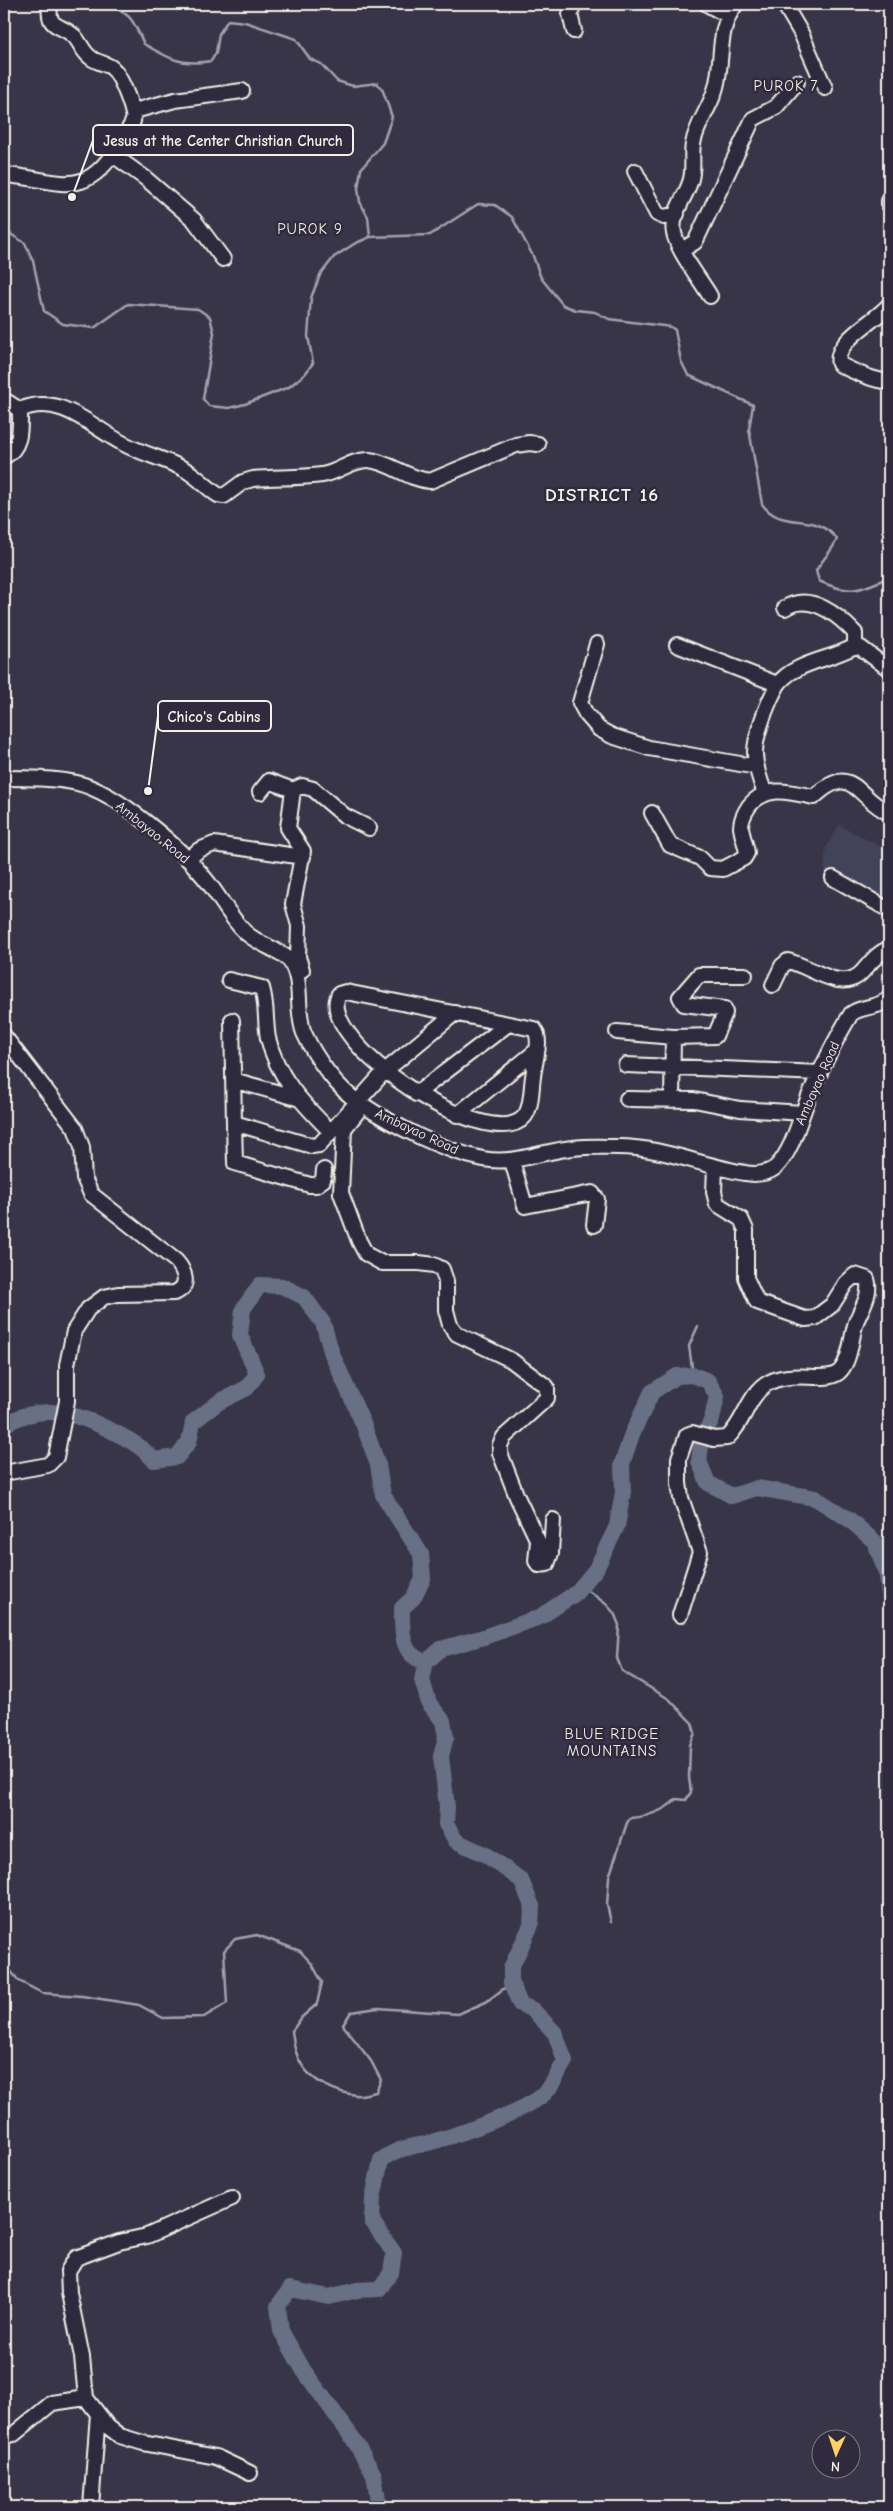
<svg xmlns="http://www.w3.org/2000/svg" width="893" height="2511" viewBox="0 0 893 2511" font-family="'Comic Neue',sans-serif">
  <rect width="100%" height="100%" fill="#383549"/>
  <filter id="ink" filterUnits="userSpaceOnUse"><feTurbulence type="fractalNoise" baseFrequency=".02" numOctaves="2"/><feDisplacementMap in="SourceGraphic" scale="10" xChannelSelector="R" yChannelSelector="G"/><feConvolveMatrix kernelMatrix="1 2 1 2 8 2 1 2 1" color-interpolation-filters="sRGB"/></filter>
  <g filter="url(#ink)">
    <path fill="#424258" d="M839 825 889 851V908L824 870 826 848Z"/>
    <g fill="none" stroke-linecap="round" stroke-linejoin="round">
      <path stroke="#a0a4ad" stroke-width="2.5" d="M106 4C133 15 132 19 144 44 170 59 181 66 211 61L216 53 219 34 228 20 245 22 296 39 310 59 321 64 337 81 353 86 377 83 383 91 392 117 383 143 361 169 358 188 360 202 368 217 370 237
        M4 230 25 243 33 261 44 311 63 324 94 328 128 304 198 309 210 317 214 333 203 399 209 406 229 408 245 404 289 387 305 374 313 363 308 336 311 298 320 275 334 257 354 244 370 237 430 235 478 204 495 205 512 217 533 256 541 278 563 305 576 310 595 312 609 319 671 327 675 330 681 361 688 375 753 405 749 429 762 504C782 532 814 510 837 539 832 552 822 559 816 571L819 581C849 595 860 591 889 577
        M693 1375 689 1346 698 1326
        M582 1586 606 1604 614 1613 619 1625 617 1658 622 1671 669 1699 692 1723 695 1733 690 1745 689 1778 691 1792 686 1800 676 1799C665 1811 646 1817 630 1818L627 1823 609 1877 607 1905 611 1922
        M4 1963 19 1981 42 1993 82 1996 139 2005 163 2018 204 2017 227 2003 224 1951 235 1939 257 1935 300 1951 312 1964 322 1982 317 2004 302 2017 292 2031C294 2043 295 2055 302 2065 312 2082 338 2093 356 2095 362 2096 370 2093 376 2092L381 2080 371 2061 343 2025 351 2012 378 2008 458 2014 486 2002 511 1983"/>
      <path stroke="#687086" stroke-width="16" d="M4 1425C41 1403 74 1412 110 1430 128 1439 140 1445 154 1460L177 1457 189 1442 193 1422 219 1402 247 1388 257 1374 240 1335 243 1309 260 1285 282 1286 304 1297 323 1323 332 1354 364 1426 378 1465 383 1495 421 1554 423 1579 413 1598 402 1608C402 1631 400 1656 426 1662
        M379 2507 374 2475 354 2440 304 2371 281 2331 278 2306 290 2289 329 2297 357 2290 379 2289 391 2273 394 2253 372 2221 373 2198 381 2160C402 2145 413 2148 435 2141 460 2134 532 2109 547 2091 554 2082 559 2071 565 2061L555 2033 533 2010 520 2004 511 1983V1968L531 1925 532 1906 521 1880 486 1855 456 1841 446 1824 447 1807 441 1756 446 1737 443 1721 429 1703 422 1680 426 1662 441 1649 484 1637 540 1617 576 1593 596 1569 617 1526 623 1492 622 1464 632 1434 652 1392 677 1376 693 1375 708 1381 717 1396 712 1419 702 1439 699 1461 708 1483 732 1496 757 1488 815 1498 850 1520 875 1542 887 1575 889 1595"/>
      <g stroke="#f4f1e8" stroke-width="18">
        <path id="minor" d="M707 4 727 15
          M784 4 801 33 825 88
          M574 31 570 14 574 4
          M134 111 175 100 242 91
          M113 155 145 178 194 220 223 259
          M635 171 657 214 664 217 677 214
          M4 175C57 178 84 204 119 144 124 136 130 129 133 121 136 113 120 75 113 69 108 63 96 63 90 57 83 52 80 42 74 36 59 23 47 30 50 4
          M889 201V205
          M682 250 695 242 699 234 753 119 776 107 797 82
          M710 296C700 279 678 252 674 233 670 214 687 196 691 179 694 167 691 155 693 144 696 124 711 107 716 87 724 57 716 30 736 4
          M889 305C876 321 833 341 839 364 854 372 873 380 889 382
          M4 400 20 410C20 429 22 447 4 457
          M20 410C60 392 91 427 124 444 143 454 165 459 184 469 197 476 206 487 218 495L224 496 243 482 253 479C275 477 300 478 322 475 338 473 352 459 369 460 390 462 407 479 430 481L516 445 529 443 538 444
          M785 608C810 592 838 615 855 633V646
          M597 644 580 703 586 714 599 729 612 736 649 748 757 767
          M677 645 777 684
          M4 778C27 778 54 778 77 783 117 792 182 849 207 881 220 897 229 916 244 931 256 944 283 951 290 961 304 982 295 1010 304 1033 315 1057 337 1089 360 1103 394 1126 444 1151 483 1159 515 1165 542 1151 573 1148 588 1146 603 1147 618 1147 662 1147 702 1166 745 1173 755 1175 769 1174 777 1166 794 1148 800 1117 810 1094 822 1067 835 1040 851 1014 862 1005 879 1009 889 998
          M260 792 269 781 293 790
          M765 793C760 781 756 769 755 755 754 737 768 702 777 686 781 679 790 672 797 669 816 659 836 657 855 646L861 648 889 669
          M652 813 670 845 700 858 710 868 723 869 744 858 747 853C746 845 742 836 741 827 741 819 745 812 749 806 767 784 790 792 814 797 853 761 855 797 889 813
          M188 859 199 850 214 844 303 857
          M833 878 889 910
          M302 970 298 957 299 926 293 904 303 851 288 828 293 790 302 786 313 789 345 816 369 828
          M229 980 262 988C267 1004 265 1022 268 1038 277 1077 303 1104 330 1131
          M773 985 782 966 788 961C811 966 843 995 863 971 870 963 878 952 889 949
          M346 992 534 1029C543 1039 534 1064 533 1077 531 1089 532 1108 524 1117 490 1156 314 1042 339 994Z
          M232 1020 234 1123 312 1146 319 1145 385 1071 455 1013
          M617 1032 673 1037 715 1036 725 1013 724 1009 684 1004 680 997 699 975H745
          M4 1036 75 1128 82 1147 84 1178 91 1194 176 1261C185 1271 191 1287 174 1293L118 1294 104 1297 88 1309 74 1331 67 1365V1401L56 1457 48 1465 4 1473
          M626 1065 820 1073
          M233 1080 297 1098
          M416 1094 507 1025
          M627 1099 694 1100 740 1109 803 1113
          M672 1100 673 1037
          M363 1105 344 1129 341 1193 359 1241 366 1254 382 1263H419L434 1265 442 1269 446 1281V1310L450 1325 457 1334 511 1360 547 1387V1398L504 1437 500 1445V1453L517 1497 538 1541 536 1561 539 1565 547 1564 551 1553 553 1520
          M457 1115 536 1051
          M234 1123 235 1163 310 1185H316L323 1180 324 1170
          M512 1161 525 1206 592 1193 597 1199 594 1225
          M680 1615 700 1552 681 1498 679 1483V1458L687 1435 692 1433 714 1439 727 1438C744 1423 747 1398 765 1385 790 1367 829 1386 841 1370 851 1358 851 1337 856 1322 861 1309 872 1294 867 1279L855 1275 846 1283 832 1305 815 1318 805 1319 757 1302 746 1278V1230L741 1219 717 1204 714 1192 715 1167
          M232 2198 147 2236 119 2242 76 2258 68 2271 69 2293 82 2357 86 2398 108 2427 120 2436 143 2443 216 2457 250 2473
          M4 2436 14 2434 52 2403 86 2398
          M91 2507 98 2414"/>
      </g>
      <use href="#minor" stroke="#2f2a3d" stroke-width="14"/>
    </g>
  </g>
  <g text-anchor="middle" stroke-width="5" stroke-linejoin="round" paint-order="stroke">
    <g font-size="14" fill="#f4f1e8" stroke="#2f2a3d">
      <text transform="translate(153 832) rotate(39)" y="5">Ambayao Road</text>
      <text transform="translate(817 1083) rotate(-66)" y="5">Ambayao Road</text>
      <text transform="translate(417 1131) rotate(25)" y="5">Ambayao Road</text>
    </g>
    <g font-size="15" letter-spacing="1" fill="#f4f1e8" stroke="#2f2a3d">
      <text x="786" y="91">PUROK 7</text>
      <text x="310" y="234">PUROK 9</text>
      <text x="612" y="1739">BLUE RIDGE<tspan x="612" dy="17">MOUNTAINS</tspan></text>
    </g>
    <g font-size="19" font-weight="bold" letter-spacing="1" fill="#f4f1e8" stroke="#2f2a3d">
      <text x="602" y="501">DISTRICT 16</text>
    </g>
  </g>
  <path fill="none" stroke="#f4f1e8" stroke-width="2" d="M72 197L93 140M148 791L158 716"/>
  <g fill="#f4f1e8" stroke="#2f2a3d" stroke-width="2">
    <circle cx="72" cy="197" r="5"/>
    <circle cx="148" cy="791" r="5"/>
  </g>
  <g fill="#2f2a3d" stroke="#f4f1e8" stroke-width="2">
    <rect x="93" y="125" width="260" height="30" rx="5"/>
    <rect x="158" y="701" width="113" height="30" rx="5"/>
  </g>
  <g font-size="15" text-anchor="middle" font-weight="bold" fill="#f4f1e8">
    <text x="223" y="146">Jesus at the Center Christian Church</text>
    <text x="214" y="722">Chico's Cabins</text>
  </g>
  <rect width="893" height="2511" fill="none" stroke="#2f2a3d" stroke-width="20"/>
  <rect x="10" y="10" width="873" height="2491" fill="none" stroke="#f4f1e8" stroke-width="2" filter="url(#ink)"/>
  <g transform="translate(836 2454) rotate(183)"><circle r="24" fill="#2f2a3d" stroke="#7e7a81"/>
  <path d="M0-4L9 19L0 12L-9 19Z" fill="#ffd166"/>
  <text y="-8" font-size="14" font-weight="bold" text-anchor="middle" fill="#f4f1e8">N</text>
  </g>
</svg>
